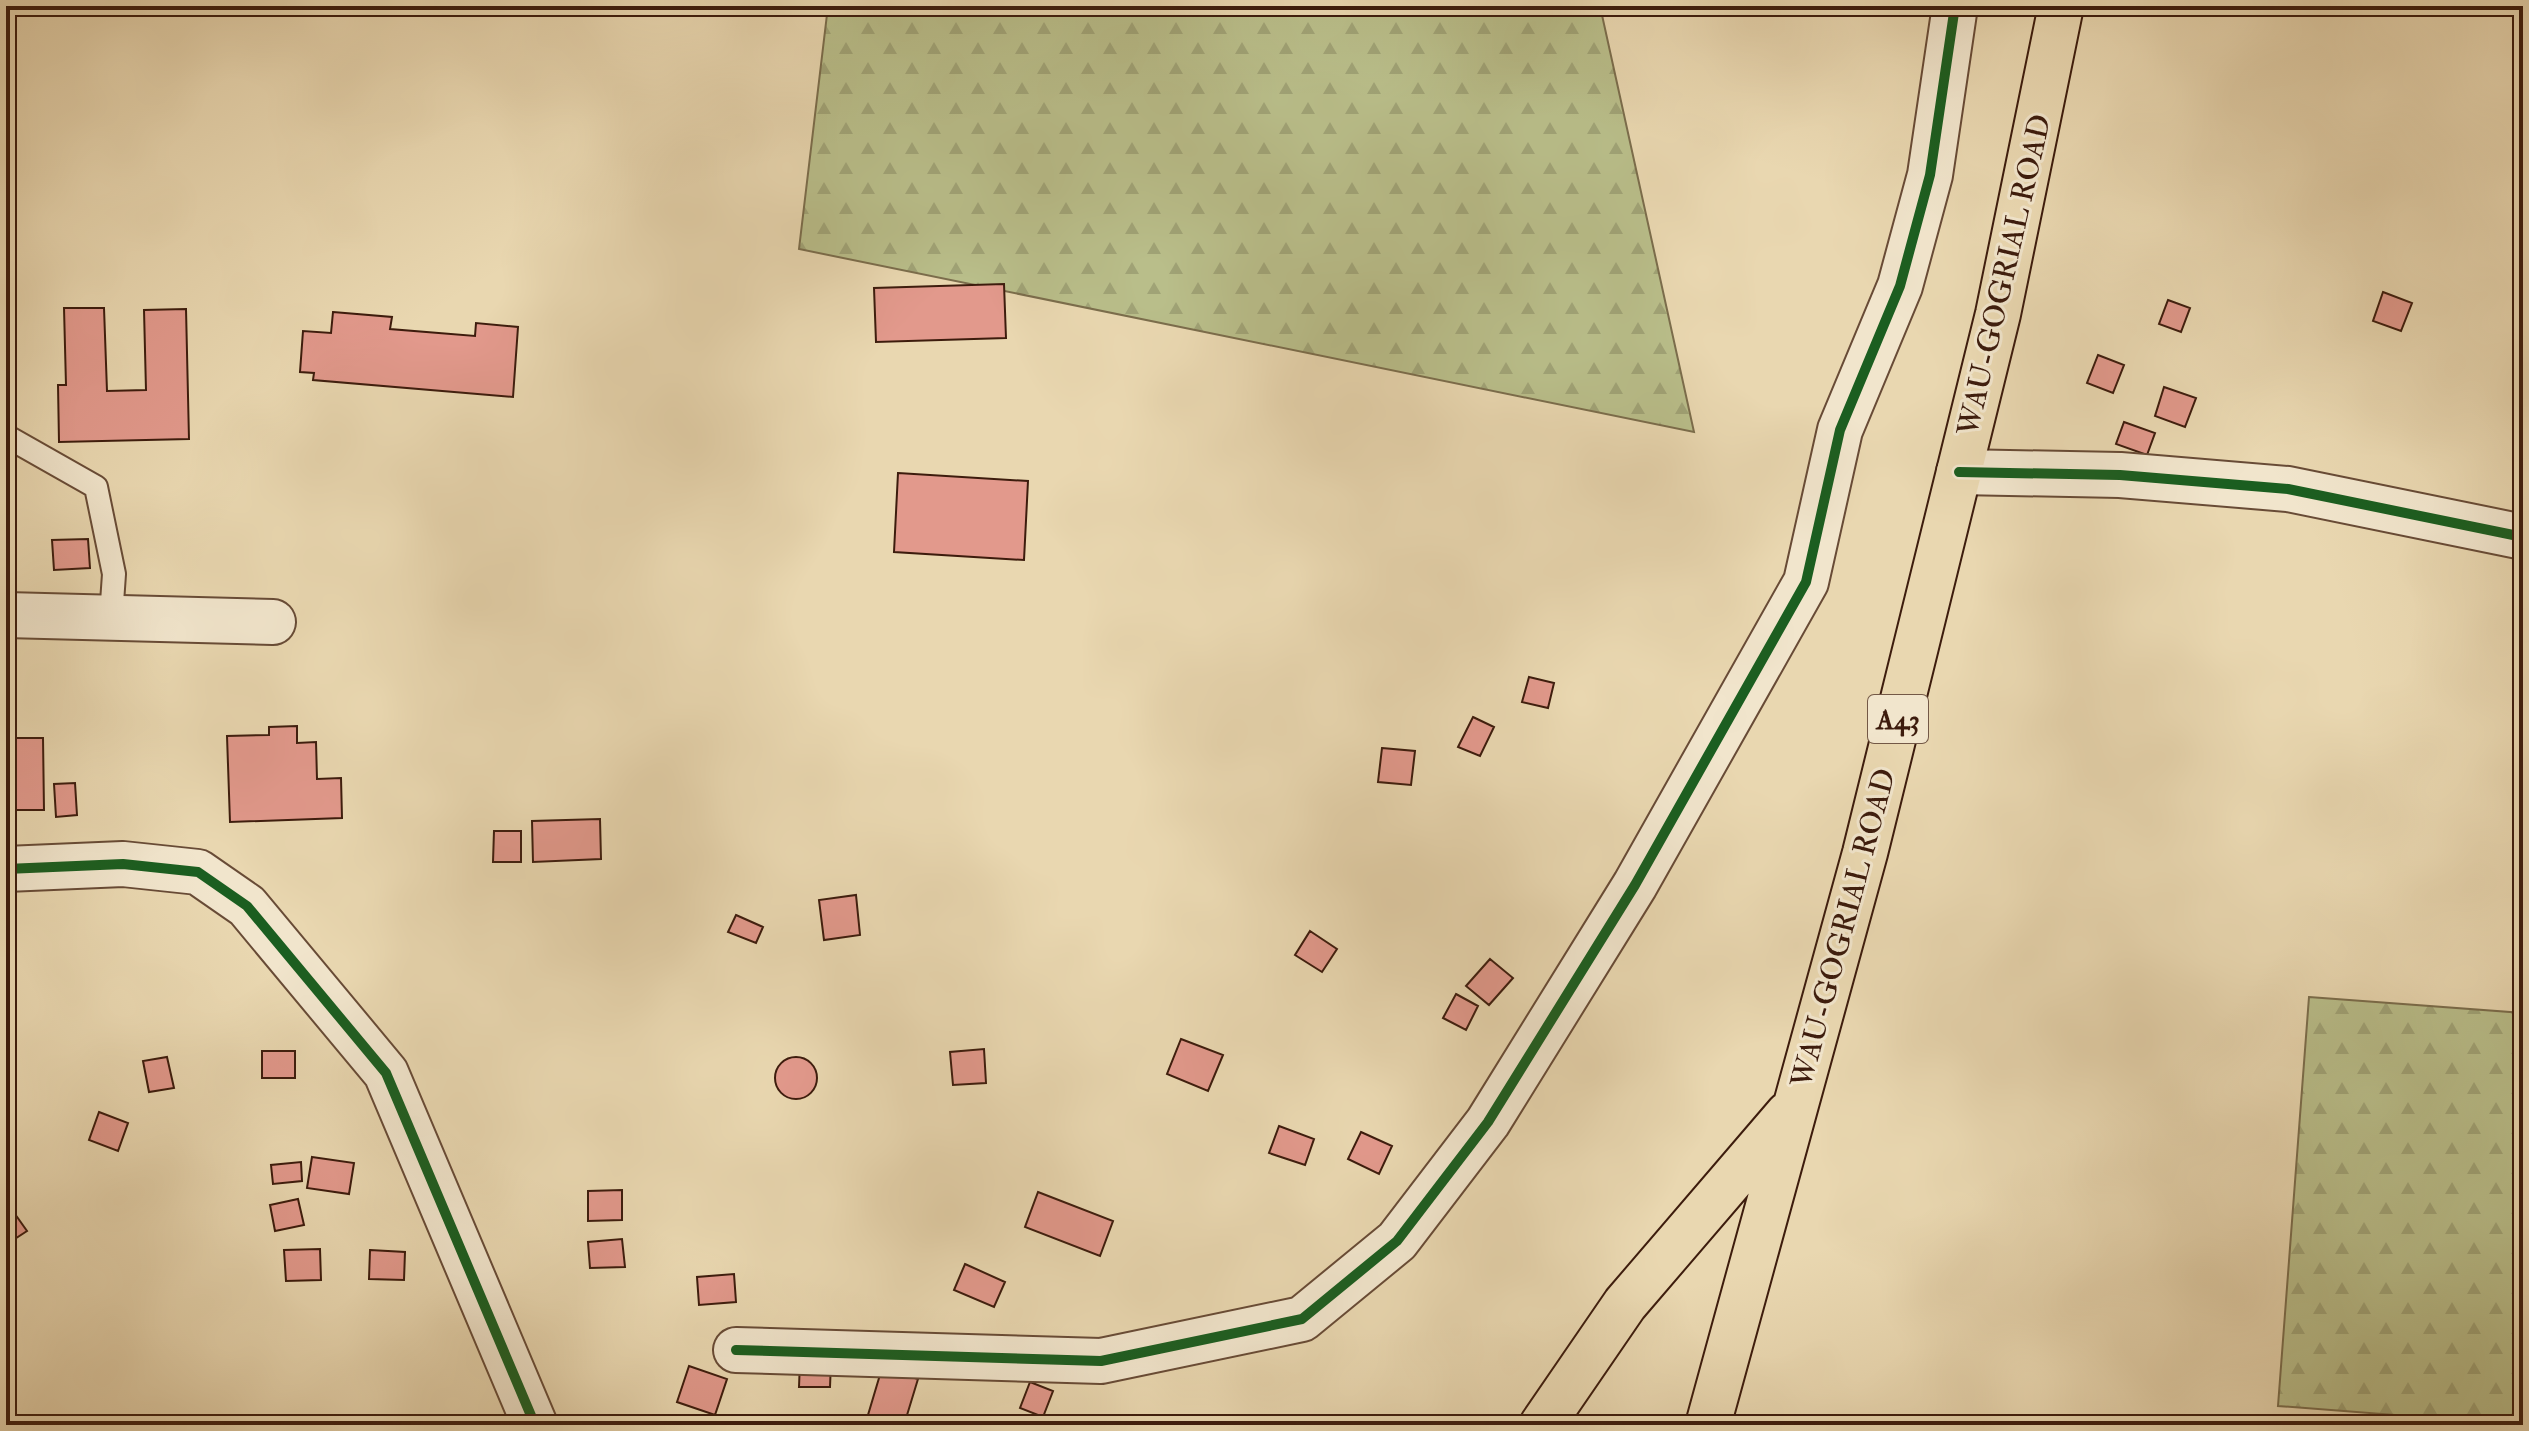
<svg xmlns="http://www.w3.org/2000/svg" width="2529" height="1431" viewBox="0 0 2529 1431" font-family="'IM FELL Double Pica',serif">
  <defs>
    <pattern id="forest-firs" width="22" height="20" patternUnits="userSpaceOnUse" patternTransform="scale(2)"><rect width="22" height="20" fill="#b9be8a"/><path d="M5 1l3.5 6h-7zM16 11l3.5 6h-7z" fill="#a0a376"/></pattern>
  </defs>
  <rect width="100%" height="100%" fill="#e9d7b0"/>
  <filter id="stains"><feTurbulence type="fractalNoise" baseFrequency=".0025" numOctaves="4"/><feColorMatrix values="0 0 0 0 .2 0 0 0 0 .09 0 0 0 0 .02 0 0 0 .5 -.17"/></filter>
  <radialGradient id="worn" r=".72"><stop offset=".6" stop-color="#630" stop-opacity="0"/><stop offset="1" stop-color="#630" stop-opacity=".3"/></radialGradient>
  <path fill="url(#forest-firs)" stroke="#7b6d4c" stroke-width="2" d="M828 6H1600L1694 432 799 249Z
    M2309 997 2523 1013V1425L2278 1406Z"/>
  <path fill="#e2998c" stroke="#3d1c0d" stroke-width="2" d="M1004 284 1006 338 876 342 874 288Z
    M2383 292 2412 303 2401 331 2373 321Z
    M2168 300 2190 308 2181 332 2159 324Z
    M64 308H104L107 391 146 390 144 310 186 309 189 439 59 442 58 385H66Z
    M333 312 392 317 390 329 475 336 476 323 518 327 513 397 313 380 314 373 300 372 303 331 331 333Z
    M2098 355 2124 365 2113 393 2087 383Z
    M2164 387 2196 398 2185 427 2155 416Z
    M2124 422 2155 433 2147 455 2116 444Z
    M898 473 1028 481 1024 560 894 552Z
    M88 539 90 568 54 570 52 540Z
    M1529 677 1554 683 1548 708 1522 702Z
    M1473 717 1494 727 1480 756 1458 747Z
    M6 726H15L16 738H43L44 810H6Z
    M297 726V743L316 742 317 779 341 778 342 818 230 822 227 736 269 735V727Z
    M1382 748 1415 751 1411 785 1378 782Z
    M75 783 77 815 56 817 54 784Z
    M600 819 601 859 533 862 532 821Z
    M494 831H521V862H493Z
    M856 895 860 935 824 940 819 900Z
    M736 915 763 927 756 943 728 932Z
    M1310 931 1337 949 1322 972 1295 955Z
    M1490 959 1513 978 1489 1005 1466 986Z
    M1456 994 1478 1006 1466 1030 1443 1018Z
    M1181 1039 1223 1055 1208 1091 1167 1074Z
    M984 1049 986 1083 953 1085 950 1052Z
    M262 1051H295V1078H262Z
    M167 1057 174 1088 149 1092 143 1061Z
    M775 1078a21 21 0 1 1 42 0a21 21 0 1 1-42 0Z
    M99 1112 128 1123 118 1151 89 1140Z
    M1279 1126 1314 1139 1305 1165 1269 1153Z
    M1361 1132 1392 1146 1379 1174 1348 1159Z
    M312 1157 354 1163 349 1194 307 1188Z
    M301 1162 302 1181 273 1184 271 1165Z
    M622 1190V1220L588 1221V1191Z
    M1038 1192 1113 1221 1100 1256 1025 1227Z
    M298 1199 304 1225 275 1231 270 1205Z
    M15 1214 27 1231 7 1244 6 1220Z
    M622 1239 625 1267 590 1268 588 1242Z
    M320 1249 321 1280 286 1281 284 1250Z
    M370 1250 405 1252 404 1280 369 1279Z
    M965 1264 1005 1282 994 1307 954 1290Z
    M734 1274 736 1302 699 1305 697 1277Z
    M800 1361 831 1362 830 1387H799Z
    M689 1366 727 1379 715 1415 677 1402Z
    M882 1368 918 1379 904 1425H865Z
    M1030 1382 1053 1391 1043 1417 1020 1408Z"/>
  <g fill="none" stroke-linecap="round" stroke-linejoin="round">
    <g stroke="#684b36" stroke-width="26">
      <path id="lane" d="M6 436 96 487 114 574 111 617"/>
    </g>
    <g stroke="#684b36" stroke-width="48">
      <path id="street" d="M1959 472 2120 475 2288 489 2523 537
        M6 615 273 622
        M6 869 123 864 198 872 247 906 386 1073 535 1425
        M736 1350 1101 1361 1302 1319 1397 1241 1488 1122 1635 885 1806 582 1840 430 1900 286 1930 175 1955 6"/>
    </g>
    <g stroke="#3d1c0d" stroke-width="48">
      <path id="primary" d="M1542 1425 1625 1304 1788 1114
        M1708 1425 1865 853 1998 314 2061 6"/>
    </g>
    <use href="#lane" stroke="#f1e5cc" stroke-width="22"/>
    <use href="#street" stroke="#f1e5cc" stroke-width="44"/>
    <use href="#primary" stroke="#e9d7b0" stroke-width="44"/>
    <g stroke="#f1e5cc" stroke-width="15">
      <path id="cycleway" d="M1959 472 2120 475 2288 489 2523 537
        M6 869 123 864 198 872 247 906 386 1073 535 1425
        M736 1350 1101 1361 1302 1319 1397 1241 1488 1122 1635 885 1806 582 1840 430 1900 286 1930 175 1955 6"/>
    </g>
    <use href="#cycleway" stroke="#1b5e20" stroke-width="10"/>
  </g>
  <g text-anchor="middle" stroke-width="6" stroke-linejoin="round" paint-order="stroke">
    <rect fill="#f1e5cc" stroke="#735846" stroke-width="2" x="1868" y="695" width="60" height="48" rx="6"/>
    <g font-size="28" font-weight="bold" fill="#3d1c0d">
      <text x="1898" y="729">A43</text>
    </g>
    <g font-size="30" fill="#3d1c0d" stroke="#f1e5cc">
      <text transform="translate(2004 275) rotate(-77)" y="10">WAU-GOGRIAL ROAD</text>
      <text transform="translate(1843 928) rotate(-75)" y="10">WAU-GOGRIAL ROAD</text>
    </g>
  </g>
  <rect width="2529" height="1431" fill="none" stroke="#e9d7b0" stroke-width="32"/>
  <rect x="8" y="8" width="2513" height="1415" fill="none" stroke="#3d1c0d" stroke-width="4"/>
  <rect x="16" y="16" width="2497" height="1399" fill="none" stroke="#3d1c0d" stroke-width="2"/>
  <rect width="100%" height="100%" filter="url(#stains)"/>
  <rect width="100%" height="100%" fill="url(#worn)"/>
</svg>
